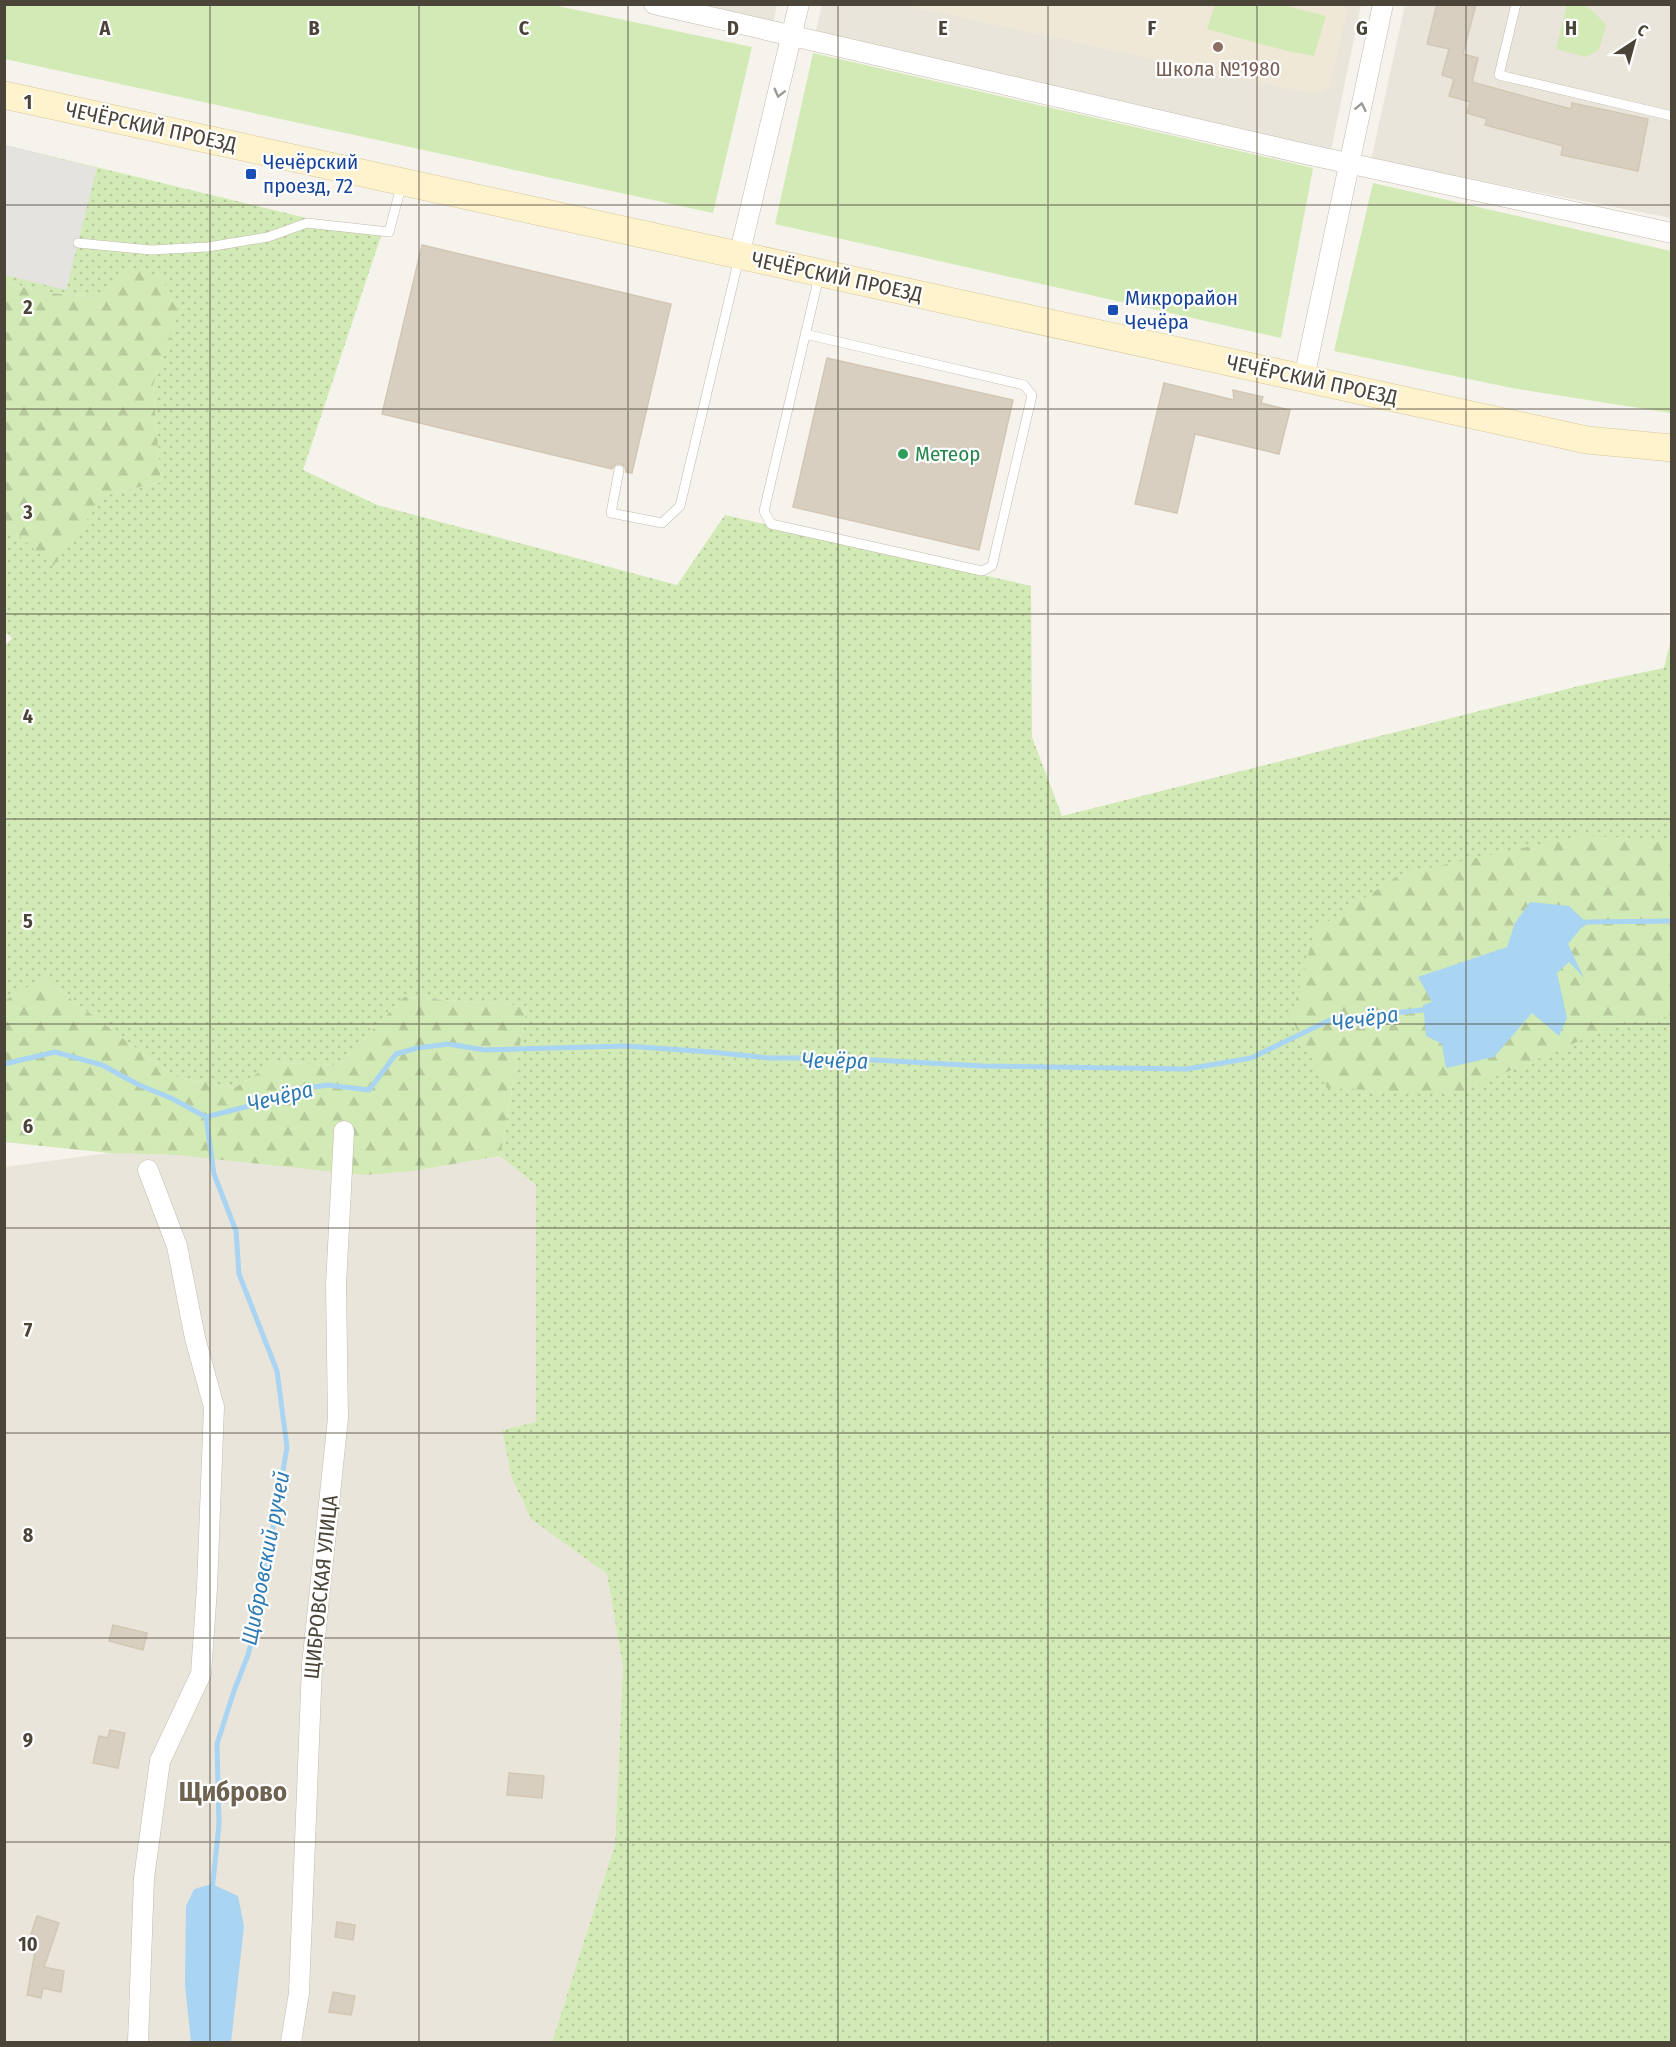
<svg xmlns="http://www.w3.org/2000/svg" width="1676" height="2047" viewBox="0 0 1676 2047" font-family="'Fira Sans Condensed',sans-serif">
  <defs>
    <pattern id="grass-dots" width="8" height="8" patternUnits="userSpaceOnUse" patternTransform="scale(1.5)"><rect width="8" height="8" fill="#d2eab5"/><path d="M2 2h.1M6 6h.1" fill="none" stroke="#b6ca9c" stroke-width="1.8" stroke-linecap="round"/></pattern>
    <pattern id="forest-firs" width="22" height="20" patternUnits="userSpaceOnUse" patternTransform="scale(1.5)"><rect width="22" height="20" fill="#d2eab5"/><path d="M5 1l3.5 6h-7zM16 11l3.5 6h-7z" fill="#b6ca9c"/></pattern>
  </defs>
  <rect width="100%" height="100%" fill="#f6f3ec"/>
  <path fill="#eae5da" d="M689 5H777L773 24Z
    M822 5H1361L1331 150 815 35Z
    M1405 5H1671V218L1371 160Z
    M109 1153 177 1155 413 1171 500 1156 536 1185V1422L502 1430 511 1476 531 1519 607 1574 623 1667 615 1844 552 2042H5L4 1167Z"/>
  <path fill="#efe8d6" d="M1340 4 1348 6 1330 87 1315 94 904 5Z"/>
  <path fill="url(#grass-dots)" d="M5 145 381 236 303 470 377 505 677 585 725 515 1031 586 1032 737 1062 816 1587 684 1664 668 1671 639V2042H552L615 1844 623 1667 607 1574 531 1519 511 1476 502 1430 536 1422V1185L500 1156 527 1006 404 997 339 1065 275 1063 234 1088 173 1076 43 978 5 1001 4 647 12 638 5 632V523L53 565 105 495 161 482 153 385 178 311 98 297 50 293 5 282Z"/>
  <path fill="url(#forest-firs)" d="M127 269 161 276 179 311 153 385 161 482 105 495 53 566 5 523V282L50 293 98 297Z
    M1579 836 1671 839V1016L1614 1026 1456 1094 1327 1088 1291 1018 1315 930 1401 874Z
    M43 978 173 1076 234 1088 274 1063 339 1065 404 997 527 1006 500 1156 413 1171 364 1175 177 1155 109 1153 5 1142 4 1001Z"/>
  <path fill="#d2eab5" d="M5 4 553 5 752 47 713 213 5 59Z
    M1215 5H1282L1326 16 1314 56 1287 51 1207 29Z
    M1567 5C1589 4 1592 9 1606 25L1599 50 1586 57 1556 49Z
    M813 53 1313 168 1281 338 775 224Z
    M1373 183 1671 251V413L1512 388 1334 351Z"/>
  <path fill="#e5e3e0" d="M5 145 97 168 66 290 5 275Z"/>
  <path fill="#a9d4f2" d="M1530 902 1569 906 1586 922 1568 944 1584 978 1569 962 1557 973 1567 1018 1559 1036 1532 1013 1494 1057 1446 1068 1442 1044 1426 1036 1423 1005 1432 1002 1418 977 1507 947 1515 923Z
    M212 1884 238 1896 244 1926 231 2042H191L185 1985 186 1906 194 1889Z"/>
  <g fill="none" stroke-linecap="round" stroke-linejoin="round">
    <path stroke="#a9d4f2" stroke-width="5" d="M1581 925 1586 922 1672 921
      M4 1064 55 1052 102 1065 139 1085 171 1098 206 1117 249 1106 290 1090 328 1085 369 1090 396 1054 417 1048 448 1044 485 1050 626 1046 711 1052 768 1058H839L982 1066 1187 1069 1251 1058 1332 1019 1423 1010 1428 1008
      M206 1117 214 1174 236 1231 239 1274 277 1371 287 1447 258 1616 248 1655 234 1691 217 1744 219 1824 212 1891"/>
  </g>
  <path fill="#d8cfc1" stroke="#d3c7b4" stroke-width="1.5" d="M1437 4H1476L1463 54 1478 58 1472 82 1571 109 1572 103 1648 119 1638 171 1561 155 1563 146 1485 125 1487 119 1467 113 1470 102 1449 96 1454 79 1442 75 1449 49 1427 44Z
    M422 245 671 304 632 473 626 472 625 467 621 464H616L612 469 382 414Z
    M827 358 1013 400 979 550 793 507Z
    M1164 383 1234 400 1233 390 1263 397 1261 403 1290 410 1279 454 1195 434 1177 513 1135 504Z
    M113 1625 147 1633 143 1650 109 1641Z
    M110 1730 125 1733 118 1768 93 1763 99 1736 108 1738Z
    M509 1773 544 1776 542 1798 507 1795Z
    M37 1916 59 1923 44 1967 64 1971 61 1992 43 1988 41 1998 27 1995 38 1937 31 1934Z
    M337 1922 355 1925 353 1940 335 1937Z
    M333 1992 355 1996 351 2015 329 2012Z"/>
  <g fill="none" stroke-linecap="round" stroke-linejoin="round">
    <g stroke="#c2bbae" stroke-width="10">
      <path id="service" d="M1516 4 1499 75 1672 116
        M78 243 151 250 208 247 268 237 307 223 389 232 402 183
        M805 334 1024 385 1032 395 992 566 982 571 771 524 764 511 819 276
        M619 470 611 513 662 523 680 506 739 258"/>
    </g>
    <g stroke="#c2bbae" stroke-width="21">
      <path id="minor" d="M654 4 1301 153 1672 233
        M739 256 799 4
        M1304 378 1383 4
        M138 2042 144 1878 160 1761 201 1674 207 1588 214 1407 195 1338 177 1246 148 1170
        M291 2042 299 1993 312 1665 338 1418 336 1285 344 1131"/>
    </g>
    <g stroke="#d6c79b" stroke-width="28">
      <path id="secondary" d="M4 95 1587 440 1672 448"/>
    </g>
    <use href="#service" stroke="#fff" stroke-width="9"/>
    <use href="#minor" stroke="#fff" stroke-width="20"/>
    <use href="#secondary" stroke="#fff3cd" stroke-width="27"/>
  </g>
  <defs><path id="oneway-chevron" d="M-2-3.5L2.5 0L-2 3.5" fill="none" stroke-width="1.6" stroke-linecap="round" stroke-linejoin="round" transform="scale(1.5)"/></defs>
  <g stroke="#9c9892">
    <use href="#oneway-chevron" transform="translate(779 93) rotate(104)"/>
    <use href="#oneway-chevron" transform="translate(1361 107) rotate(-78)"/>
  </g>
  <path fill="none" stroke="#4b4439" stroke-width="1.5" stroke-opacity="0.55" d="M210 4V2042M419 4V2042M628 4V2042M838 4V2042M1048 4V2042M1257 4V2042M1466 4V2042M4 205H1672M4 409H1672M4 614H1672M4 819H1672M4 1024H1672M4 1228H1672M4 1433H1672M4 1638H1672M4 1842H1672"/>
  <circle fill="#8d6e63" stroke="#fff" stroke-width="2" cx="1218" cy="47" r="6"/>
  <g fill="#1a4fb4" stroke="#fff" stroke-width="2">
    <rect x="245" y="168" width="12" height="12" rx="3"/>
    <rect x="1107" y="304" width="12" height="12" rx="3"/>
  </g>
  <circle fill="#2e9e5b" stroke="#fff" stroke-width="2" cx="903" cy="454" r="6"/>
  <g text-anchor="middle" stroke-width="4.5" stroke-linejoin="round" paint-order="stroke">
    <g font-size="21" fill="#785e54" stroke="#fff">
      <text x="1218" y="76">Школа №1980</text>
    </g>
    <g font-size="21" fill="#4b4439" stroke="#fff">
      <text transform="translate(151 127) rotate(12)" y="7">ЧЕЧЁРСКИЙ ПРОЕЗД</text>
      <text transform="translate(837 277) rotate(12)" y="7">ЧЕЧЁРСКИЙ ПРОЕЗД</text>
      <text transform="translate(1312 380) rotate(12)" y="7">ЧЕЧЁРСКИЙ ПРОЕЗД</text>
      <text transform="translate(321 1587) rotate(-84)" y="7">ЩИБРОВСКАЯ УЛИЦА</text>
    </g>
    <g font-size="21" fill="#164399" stroke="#fff" text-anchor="start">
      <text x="263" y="169">Чечёрский<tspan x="263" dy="24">проезд, 72</tspan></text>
      <text x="1125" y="305">Микрорайон<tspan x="1125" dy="24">Чечёра</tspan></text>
    </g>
    <g font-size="21" fill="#27864d" stroke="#fff" text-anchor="start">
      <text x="915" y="461">Метеор</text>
    </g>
    <g font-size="22" font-style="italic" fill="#2e7ab2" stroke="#fff">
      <text transform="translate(1365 1018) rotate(-8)" y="8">Чечёра</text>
      <text transform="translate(835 1060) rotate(1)" y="8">Чечёра</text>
      <text transform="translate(280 1096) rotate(-14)" y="8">Чечёра</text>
      <text transform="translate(265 1558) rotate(-79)" y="8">Щибровский ручей</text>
    </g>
    <g font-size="27" font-weight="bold" fill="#6e6250" stroke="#fff">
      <text x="233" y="1801">Щиброво</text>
    </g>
  </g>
  <g font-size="20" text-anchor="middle" font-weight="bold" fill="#4b4439" stroke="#fff" stroke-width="4.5" stroke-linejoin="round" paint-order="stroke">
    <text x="105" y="35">A</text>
    <text x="314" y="35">B</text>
    <text x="524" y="35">C</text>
    <text x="733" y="35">D</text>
    <text x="943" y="35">E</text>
    <text x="1152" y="35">F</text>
    <text x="1362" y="35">G</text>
    <text x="1571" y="35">H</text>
    <text x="28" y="109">1</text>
    <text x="28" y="314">2</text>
    <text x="28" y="519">3</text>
    <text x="28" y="723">4</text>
    <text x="28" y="928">5</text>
    <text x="28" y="1133">6</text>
    <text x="28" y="1337">7</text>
    <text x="28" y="1542">8</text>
    <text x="28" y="1747">9</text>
    <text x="28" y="1951">10</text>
  </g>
  <rect width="1676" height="2047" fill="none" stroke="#4b4439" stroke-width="12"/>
  <g transform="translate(1634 42) rotate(36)" stroke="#ffffff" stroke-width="4.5" paint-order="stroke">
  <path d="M0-4.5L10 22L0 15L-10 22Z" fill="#4b4439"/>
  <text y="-9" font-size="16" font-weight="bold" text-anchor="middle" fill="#4b4439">С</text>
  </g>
</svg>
